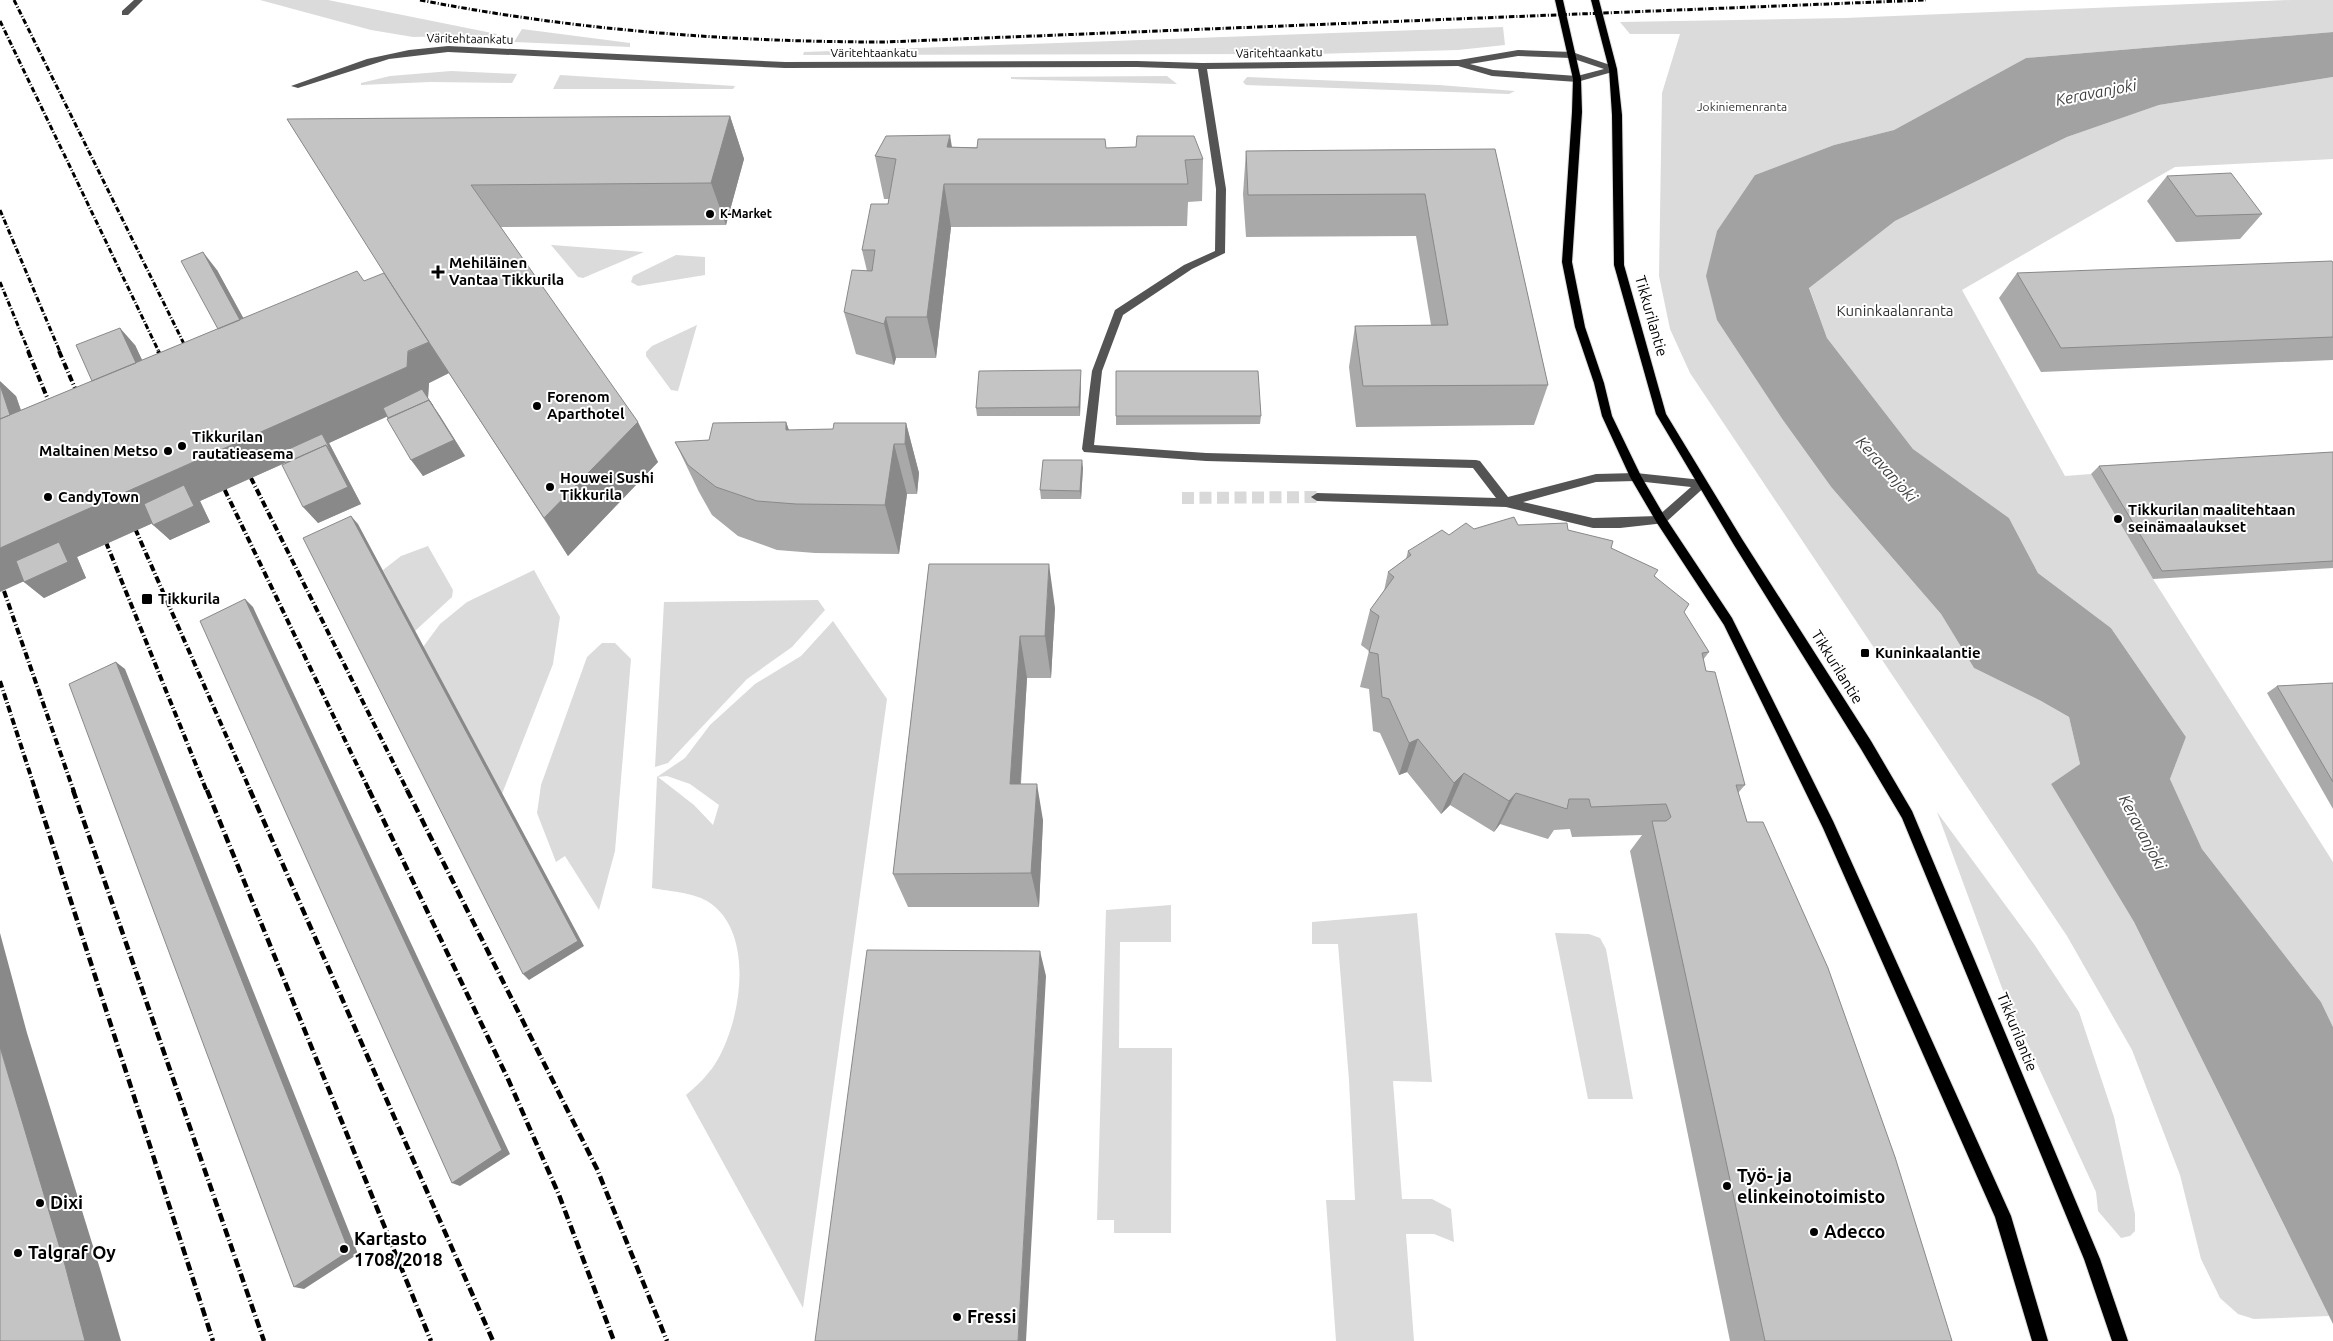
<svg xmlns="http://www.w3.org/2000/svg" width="2333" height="1341" viewBox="0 0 2333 1341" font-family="Ubuntu,sans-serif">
  <rect width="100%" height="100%" fill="#fff"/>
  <path fill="#dbdbdb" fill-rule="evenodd" d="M260 0H328L497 34 493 40 458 36 413 37 371 30Z
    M2291 0H2333V32L2026 58 1894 130 1834 145 1755 175 1832 488 1941 614 1974 668 2041 701 2069 717 2080 764 2051 784 2134 922 2329 1316 2254 1319 2238 1314 2220 1298 2201 1259 2180 1175 2132 1050 2067 936 1690 373 1670 329 1659 276 1662 93 1680 34H1630L1620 22 1845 18Z
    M1503 27 1505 45 1458 50 1314 54 803 55 804 52Z
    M522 29 630 43V47L514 42Z
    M451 71 517 74 512 83 430 82 361 85V83L390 76Z
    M560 75 735 86 733 89H553Z
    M1167 76 1177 84 1011 79V77Z
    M1247 77 1439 85 1515 91 1509 94 1246 85 1243 82Z
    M2333 77V159L2175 167 1962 290 2065 476 2091 474 2153 579 2333 862V1027L2321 1002 2202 849 2170 779 2186 737 2111 628 2038 573 2009 518 1913 449 1827 338 1809 287 1895 221 2067 137 2159 105Z
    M551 245H552L644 252 583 278 578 277Z
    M676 255 705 257V275L638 286 631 282 633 276Z
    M697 325 678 391 671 390 646 356V352L652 346Z
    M428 546 453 590 452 597 415 631 383 570 401 556Z
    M534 570 560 617 553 664 502 794 423 647 440 624 467 602Z
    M818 600 825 610 792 647 747 679 668 763 655 767 664 602Z
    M833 621 887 699 803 1308 686 1095C696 1087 708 1075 715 1064 740 1025 755 940 714 906 698 892 672 892 652 888L657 777 685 758 710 725 755 684 801 656ZM667 776 690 784 719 805 713 825 694 805 658 777Z
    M602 643H615L631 659 615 851 599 910 565 856 556 862 537 813 541 785 587 657Z
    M1937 812 2034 944 2079 1012 2114 1117 2135 1214V1231L2130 1236 2121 1238 2098 1211 2096 1192 2002 988Z
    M1171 905V942H1120L1119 1048H1172L1171 1233H1114V1220H1097L1106 910Z
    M1417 913 1432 1082 1393 1081 1402 1199H1432L1451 1209 1454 1242 1434 1234H1406L1414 1341H1336L1326 1200H1355L1349 1080 1338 944H1312V922Z
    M1555 933 1589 934 1600 938 1606 949 1633 1099H1588Z"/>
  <path fill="#a2a2a2" d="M2333 32V77L2159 105 2067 137 1895 221 1809 288 1827 338 1913 449 2009 518 2038 573 2111 628 2186 737 2170 779 2202 849 2321 1002 2333 1027V1324L2134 922 2051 784 2080 764 2069 717 2041 701 1974 668 1941 614 1832 488 1783 420 1717 320 1706 276 1717 231 1755 175 1834 145 1894 130 2026 58Z"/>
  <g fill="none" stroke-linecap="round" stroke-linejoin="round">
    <path stroke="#d9d9d9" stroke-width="12" stroke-dasharray="12 5.5" stroke-linecap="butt" d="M1182 498 1317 497"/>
    <g stroke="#dbdbdb" stroke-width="2">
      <path id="major" d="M1555 0H1563L1581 79 1582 112 1572 262 1585 327 1604 383 1612 416 1641 476 1665 517 1732 618 1833 821 2011 1216 2048 1341H2032L1995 1217 1823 828 1724 625 1657 523 1630 477 1602 416 1594 383 1575 327 1562 262 1572 112 1573 79Z
        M1591 0H1599L1617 69 1622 115 1624 265 1666 414 1742 539 1871 741 1912 811 2100 1259 2128 1341H2112L2084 1259 1902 818 1861 749 1734 545 1656 414 1614 265 1612 115 1609 69Z"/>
    </g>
    <path fill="#545454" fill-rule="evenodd" d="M134 0H143L128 15H122V11Z
      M448 46 785 62 1137 61 1202 63 1459 60 1518 50 1572 52 1616 67V71L1577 82 1492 76 1458 66 1207 69 1226 189 1225 253 1192 269 1123 315 1102 371 1094 445 1206 453 1476 460 1480 461 1508 497 1596 474 1636 473 1702 480 1708 484 1665 523 1620 528H1593L1506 507 1317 501 1311 497 1317 493 1496 498 1473 468 1206 461 1084 452 1082 449 1092 371 1115 310 1184 265 1215 251 1216 189 1198 69 1137 67 785 68 448 52 389 59 298 88 291 86 367 59 409 50ZM1518 56 1571 58 1604 69 1577 76 1493 70 1470 64ZM1636 481 1691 487 1658 516 1593 518 1523 502 1596 482Z"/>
    <use href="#major" fill="#000" fill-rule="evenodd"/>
    <path stroke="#000" stroke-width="3" stroke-dasharray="5.5 2 1 2" stroke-linecap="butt" d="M14 0 188 352
      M420 0C574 30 728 42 885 42L1926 0
      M0 21 159 352
      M0 210 60 352
      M0 282 29 352"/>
    <path stroke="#000" stroke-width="4" stroke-dasharray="7 2.5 1 2.5" stroke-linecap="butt" d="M28 351 53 412
      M59 351 80 400
      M158 351 165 365
      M187 351 189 354
      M245 466 408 792
      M219 478 370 792
      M130 517 251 792
      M101 530 207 792
      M4 591 74 792
      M0 681 36 792"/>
    <path stroke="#000" stroke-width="4.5" stroke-dasharray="9 3 1 3" stroke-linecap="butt" d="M35 790 213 1341
      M73 790 264 1341
      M207 790 431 1341
      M250 790 493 1341
      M369 790 508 1079 559 1195 614 1341
      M407 790 597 1169 667 1341"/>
  </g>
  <path fill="#a9a9a9" d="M730 116 744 159 726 225 501 227 658 462 568 556 449 373 429 383 428 398 440 416 465 456 423 476 387 416 329 443 361 504 318 523 285 463 200 501 210 522 170 540 153 523 77 557 86 578 44 598 24 582 16 396 21 410 92 381 135 345 142 360 218 329 217 270 243 318 364 281 399 296 287 119Z
    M952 147 1106 148 1203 159 1202 201 1188 202 1187 226 951 227 936 358H896L894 365 856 354 844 312 867 271 862 250 888 204 889 199H884L875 156Z
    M1495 149 1548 385 1534 425 1356 427 1349 367 1355 326 1431 325 1416 236 1246 237 1243 194 1246 151Z
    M2167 176 2262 214 2240 239 2176 242 2147 201Z
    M2333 263V360L2041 372 1999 298 2017 273Z
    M1081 379 1080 416H977L976 408Z
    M1116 416H1261L1260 424 1116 425Z
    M786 422 789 430 833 429 906 423 919 473 917 494H907L899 554 815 553 777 550 738 536 712 515 699 492 675 442 709 440Z
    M2333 452V568L2153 579 2091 474 2099 466Z
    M1083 468 1081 499H1041L1040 490Z
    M1518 525 1568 530 1611 548 1655 576 1684 613 1709 652 1703 660 1706 671 1745 785 1738 793 1747 822 1952 1341H1730L1630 851 1642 835 1572 837 1570 829 1554 830 1548 839 1500 824 1494 832 1450 805 1441 814 1407 772 1399 775 1380 733 1373 731 1369 689 1360 687 1369 651 1361 645 1370 610 1384 591 1388 572 1406 559 1408 551 1449 535 1474 529Z
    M929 564 1055 608 1051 678H1027L1021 784 1043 820 1039 907H908L893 874Z
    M2333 683V809L2267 693 2277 686Z"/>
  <path fill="#898989" d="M730 116 744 159 726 225 711 183Z
    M950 135 957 178 947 147Z
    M944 184 951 227 936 358 927 317Z
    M203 252 217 270 262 352 240 362Z
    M886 317 896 358 894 365 884 324Z
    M120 328 135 345 159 396 110 400Z
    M429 342 449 373 429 383 428 398 329 443 361 504 318 523 303 507 326 445 327 444 200 501 210 522 170 540 153 525 193 505 77 557 86 578 44 598 24 582 67 562 0 592V548Z
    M1081 370V379L1080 416 1079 407Z
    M0 381 16 396 34 450 0 449Z
    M429 400 440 416 465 456 423 476 411 460Z
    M638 422 658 462 568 556 544 518Z
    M786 422 804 473 786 430Z
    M906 423 919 473 917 494 905 444Z
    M894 444 907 494 899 554 885 505Z
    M1082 460 1083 468 1081 499 1080 491Z
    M351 516 358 524 584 946 529 980 523 974Z
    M1049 564 1055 608 1051 678 1045 636Z
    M245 599 253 607 510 1154 460 1186 452 1183Z
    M1020 636 1027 678 1018 821 1010 784Z
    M116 662 125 669 358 1254 304 1289 294 1287Z
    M1418 739 1407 772 1399 775 1409 743Z
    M1464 773 1450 805 1441 814 1454 783Z
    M1037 784 1043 820 1039 907 1031 873Z
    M1516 793 1500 824 1494 832 1509 801Z
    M0 933 27 1033 101 1272 121 1341H85L0 1047Z
    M1040 951 1046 976 1026 1341H1018Z"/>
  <path fill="#c4c4c4" stroke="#898989" d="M730 116 711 183 471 185 638 422 544 518 400 298 287 119Z
    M950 135 947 147 977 148 978 139H1105L1106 148 1136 147 1137 136H1194L1203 159 1185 160 1188 184H944L927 317H886L884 324 844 312 852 270 872 271 875 250H862L871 204H888L896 159 875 156 886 136Z
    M1495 149 1548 385 1363 386 1355 326 1448 325 1425 194 1248 195 1246 151Z
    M2231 173 2262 214 2196 216 2167 176Z
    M203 252 240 320 218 329 181 261Z
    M2332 261 2333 263V337L2061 348 2017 273Z
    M357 271 364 281 384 273 429 342 408 351 407 367 0 548V419Z
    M120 328 136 363 92 381 76 345Z
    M1081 370 1079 407 976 408 979 371Z
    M1116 371H1258L1261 416H1116Z
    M0 385 10 415 0 419Z
    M422 389 433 406 429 400 388 418 383 408Z
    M429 400 454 440 411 460 387 419Z
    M786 422V430L833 429 834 423H906L905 444H894L885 505 796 504 757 501 716 487 688 465 675 442 709 440 713 423Z
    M322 434 332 453 326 445 285 463 280 453Z
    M326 445 348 487 303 507 282 465Z
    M2333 452V561L2162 571 2099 466Z
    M1043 460H1082L1080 491 1040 490Z
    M184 485 194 506 153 525 144 504Z
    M351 516 578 941 523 974 303 538Z
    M1514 517 1518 525 1567 523 1568 530 1613 541 1611 548 1658 570 1654 576 1689 604 1684 612 1709 652 1702 653 1706 671 1715 672 1745 785H1736L1747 822H1763L1828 968 1895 1157 1952 1341H1765L1652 821H1666L1671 817 1666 804 1591 807 1589 799H1569L1567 809 1516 793 1509 801 1464 773 1454 783 1418 739 1409 743 1389 699 1382 697 1378 654 1369 652 1379 616 1370 610 1394 577 1388 572 1411 555 1408 551 1442 530 1449 535 1466 523 1474 529Z
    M59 542 68 562 24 582 16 561Z
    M929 564H1049L1045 636H1020L1010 784H1037L1031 873 893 874Z
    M245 599 502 1150 452 1183 200 621Z
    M116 662 349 1251 294 1287 69 684Z
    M2333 683V782L2277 686Z
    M867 950 1040 951 1018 1341H815Z
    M0 1047 65 1265 85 1341H0Z"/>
  <g fill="#000" stroke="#fff" stroke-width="2">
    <circle cx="710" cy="214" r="5"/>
    <path d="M435.5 264.5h5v5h5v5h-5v5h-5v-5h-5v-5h5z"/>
    <circle cx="537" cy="406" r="5"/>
    <circle cx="182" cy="446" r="5"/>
    <circle cx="168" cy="451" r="5"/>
    <circle cx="550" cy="487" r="5"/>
    <circle cx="48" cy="497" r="5"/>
    <circle cx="2118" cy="519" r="5"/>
    <rect x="141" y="593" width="12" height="12" rx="2.5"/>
    <rect x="1860" y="648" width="10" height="10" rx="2.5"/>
    <circle cx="1727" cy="1186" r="5"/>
    <circle cx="40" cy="1203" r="5"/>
    <circle cx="1814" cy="1232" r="5"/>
    <circle cx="344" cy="1249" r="5"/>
    <circle cx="18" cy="1253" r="5"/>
    <circle cx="957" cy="1317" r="5"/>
  </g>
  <g text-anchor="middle" stroke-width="4" stroke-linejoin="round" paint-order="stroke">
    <g font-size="12" fill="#000" stroke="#fff">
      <text transform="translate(470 39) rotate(1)" y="4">Väritehtaankatu</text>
      <text x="874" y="57">Väritehtaankatu</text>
      <text transform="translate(1279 53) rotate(-1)" y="4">Väritehtaankatu</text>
    </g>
    <g font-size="12" fill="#323232" stroke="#fff">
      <text x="1742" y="111">Jokiniemenranta</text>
    </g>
    <g font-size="12" font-weight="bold" fill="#000" stroke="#fff" text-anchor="start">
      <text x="720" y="218">K-Market</text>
    </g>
    <g font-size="15" font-weight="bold" fill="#000" stroke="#fff" text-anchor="start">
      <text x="449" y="268">Mehiläinen<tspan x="449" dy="17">Vantaa Tikkurila</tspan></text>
      <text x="547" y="402">Forenom<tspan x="547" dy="17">Aparthotel</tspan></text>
      <text x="192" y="442">Tikkurilan<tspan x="192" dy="17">rautatieasema</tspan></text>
      <text x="158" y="456" text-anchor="end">Maltainen Metso</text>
      <text x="560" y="483">Houwei Sushi<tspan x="560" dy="17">Tikkurila</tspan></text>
      <text x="58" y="502">CandyTown</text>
      <text x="2128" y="515">Tikkurilan maalitehtaan<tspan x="2128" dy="17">seinämaalaukset</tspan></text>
      <text x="158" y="604">Tikkurila</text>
      <text x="1875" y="658">Kuninkaalantie</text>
    </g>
    <g font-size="15" fill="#323232" stroke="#fff">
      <text x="1895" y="316">Kuninkaalanranta</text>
    </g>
    <g font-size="15" fill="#000" stroke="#fff">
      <text transform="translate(1651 316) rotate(74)" y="5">Tikkurilantie</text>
      <text transform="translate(1837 667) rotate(58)" y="5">Tikkurilantie</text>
      <text transform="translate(2017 1032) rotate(68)" y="5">Tikkurilantie</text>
    </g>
    <g font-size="16" font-style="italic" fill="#434343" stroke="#fff">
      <text transform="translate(2096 92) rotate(-11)" y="6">Keravanjoki</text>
      <text transform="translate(1887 469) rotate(48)" y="6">Keravanjoki</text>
      <text transform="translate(2143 832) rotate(62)" y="6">Keravanjoki</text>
    </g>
    <g font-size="18" font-weight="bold" fill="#000" stroke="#fff" text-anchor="start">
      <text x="1737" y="1182">Työ- ja<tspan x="1737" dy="21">elinkeinotoimisto</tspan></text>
      <text x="50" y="1209">Dixi</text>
      <text x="1824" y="1238">Adecco</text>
      <text x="354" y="1245">Kartasto<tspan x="354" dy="21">1708/2018</tspan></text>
      <text x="28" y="1259">Talgraf Oy</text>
      <text x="967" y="1323">Fressi</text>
    </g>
  </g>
</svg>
